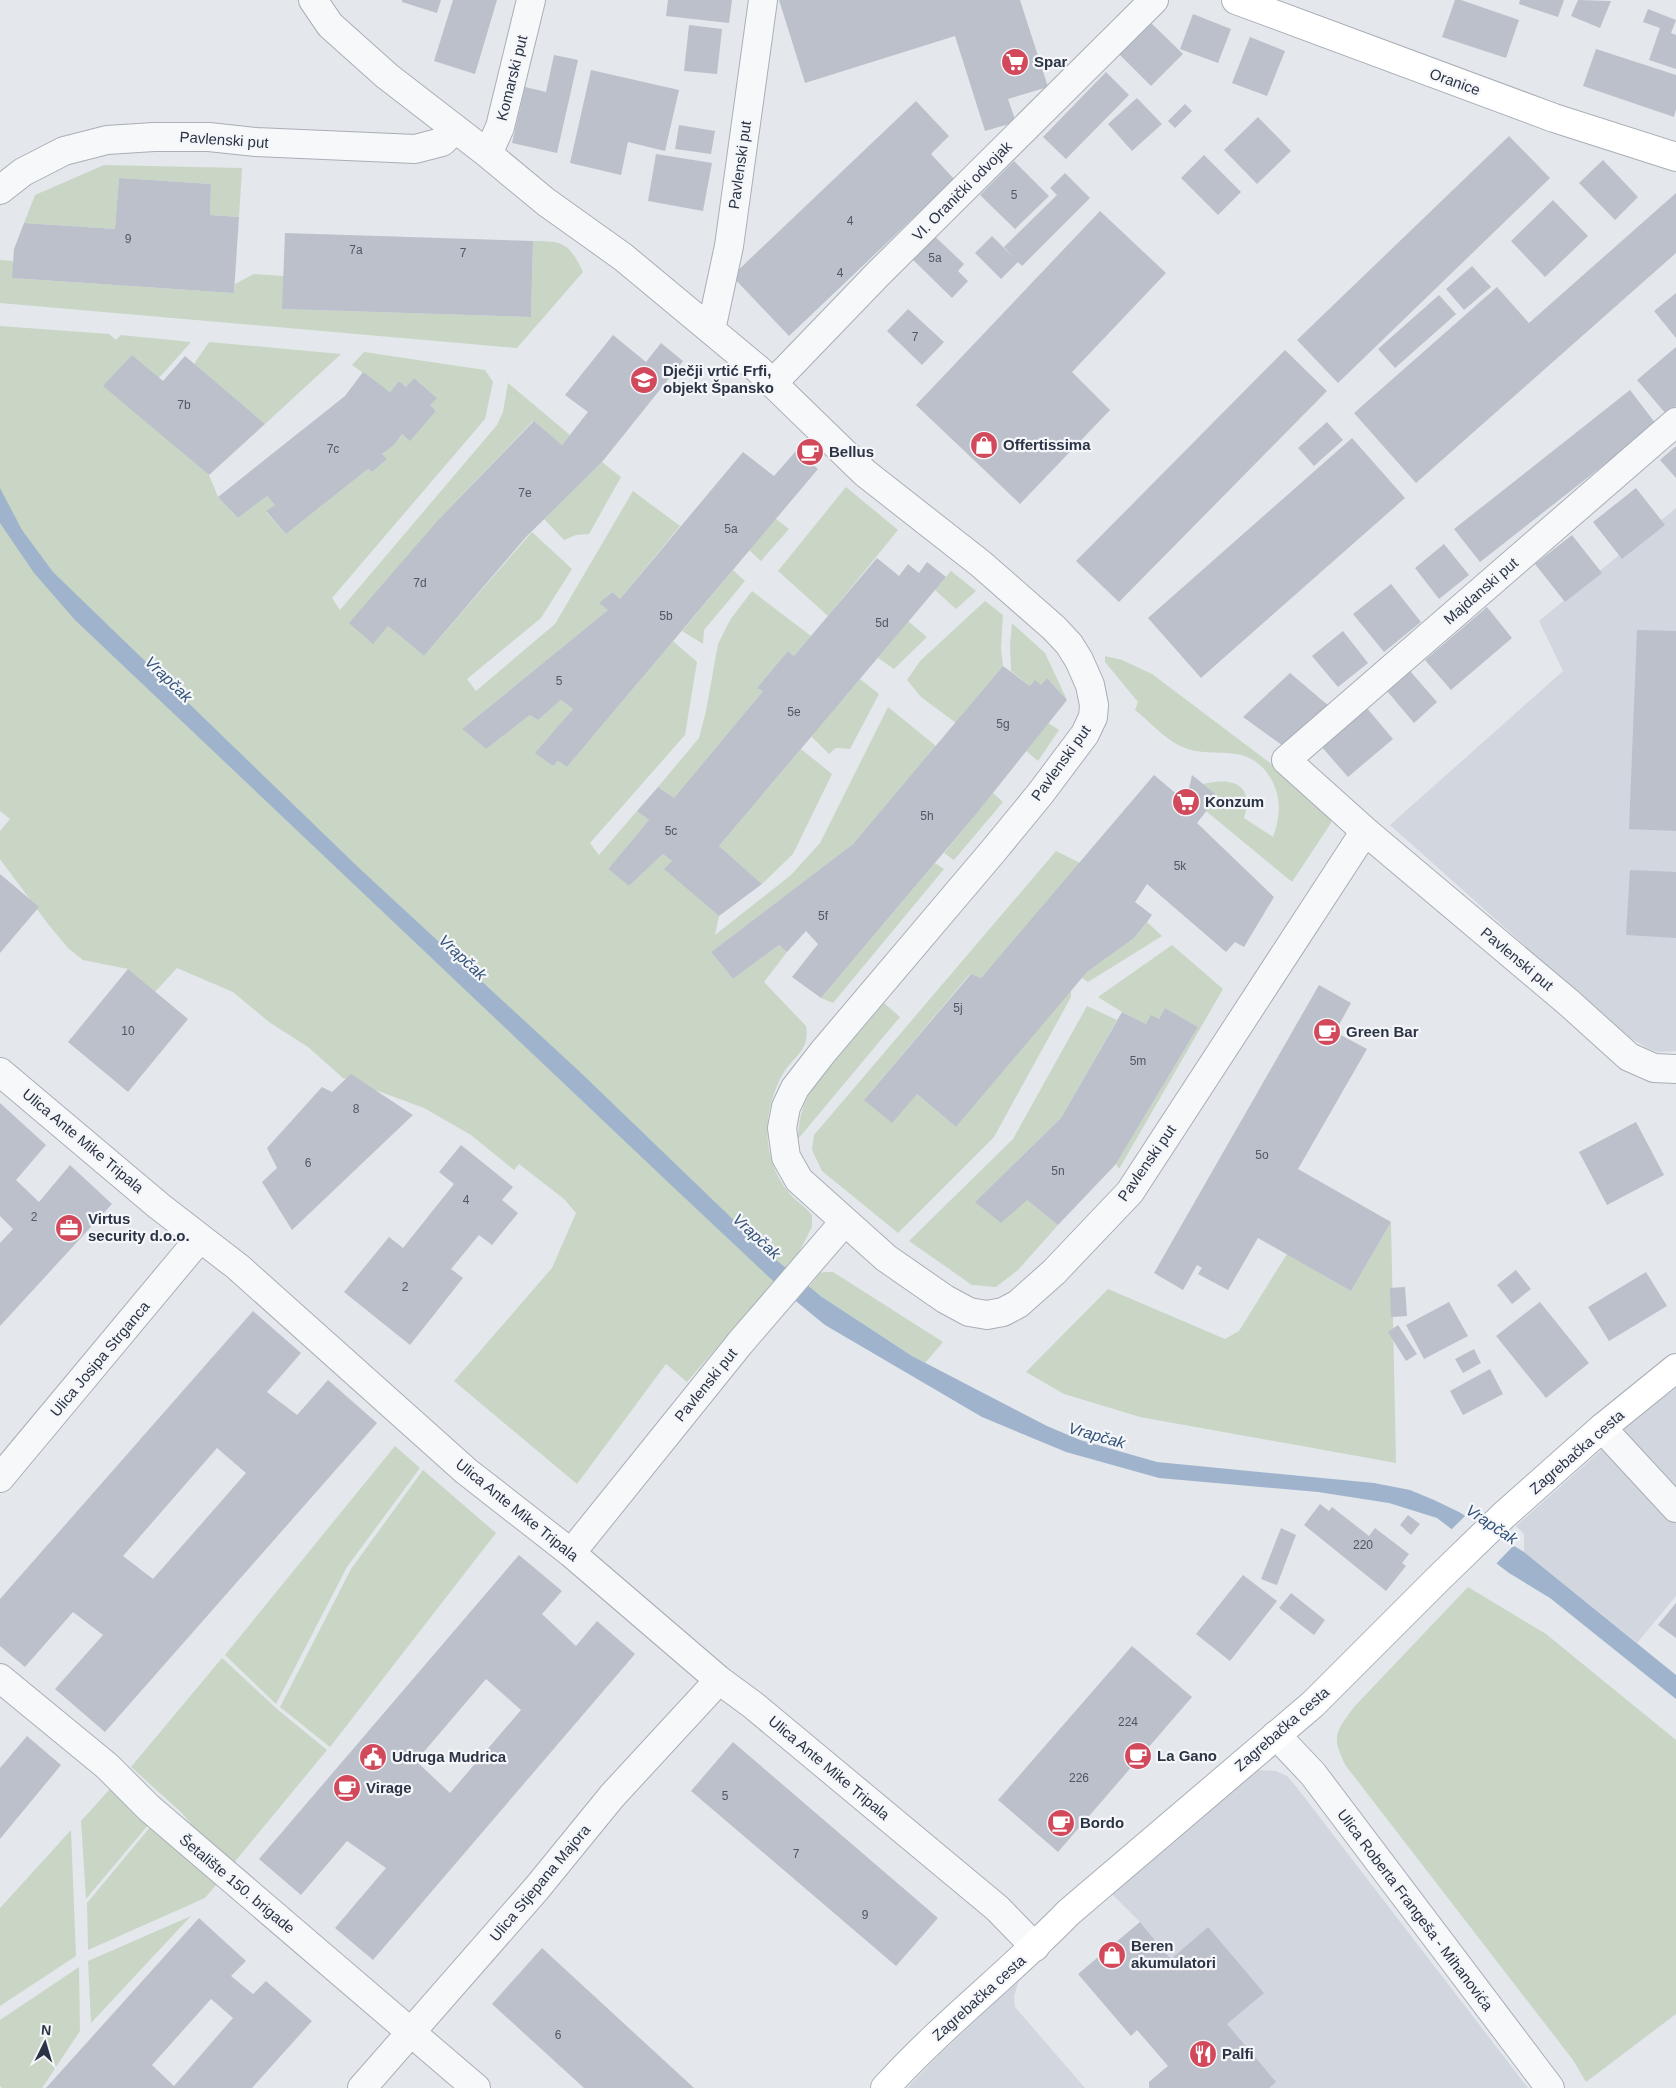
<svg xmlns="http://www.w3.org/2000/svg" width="1676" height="2088" viewBox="0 0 1676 2088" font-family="Helvetica,sans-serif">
  <rect width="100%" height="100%" fill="#e4e7ec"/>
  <path fill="#d2d6de" d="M1676 508V1051L1658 1052 1647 1048 1624 1034 1390 825 1563 671 1539 621Z
    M1676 1386V1596L1637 1643 1524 1552V1534L1516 1526 1644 1412Z
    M1259 1770 1276 1771 1287 1776 1298 1789 1528 2088H1149V2082L1168 2066 1227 2024 1140 1922 1112 1894 1242 1776Z
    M1019 1980 1014 1996 1015 2007 1085 2088H907L943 2051Z"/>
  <path fill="#c9d6c5" d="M104 165 242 168 239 217 210 215 211 184 119 178 115 229 24 223 35 195Z
    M533 241C564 241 569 243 583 272L517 348 0 303V260L13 261V278L234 293 235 284 254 274 284 276 283 309 531 317Z
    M0 326 109 334 116 340 121 335 191 342 159 378 132 355 104 386 209 475 218 497 238 518 267 496 275 505 266 512 286 534 368 469 372 472 387 459 382 454 394 445 402 434 410 440 436 411 430 405 436 397 414 378 406 387 399 381 390 392 352 365 364 352 485 370 493 382 485 419 332 598 340 610 497 425 503 412 508 383 570 435 562 445 533 421 440 518 373 643 388 626 424 656 532 532 572 569 541 618 467 679 476 691 555 624 633 491 680 526 620 599 611 592 600 603 608 610 462 729 486 749 530 715 538 720 561 700 573 709 536 753 553 766 558 761 567 767 673 641 697 662 685 735 590 843 599 855 637 811 649 820 608 869 629 886 663 854 672 861 665 869 719 916 715 935 791 875 820 843 888 707 936 746 853 844 711 952 733 979 779 945 787 952 764 982 806 1026C810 1050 795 1055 784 1072 762 1109 760 1160 790 1194 797 1202 806 1207 812 1215V1227L799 1252 687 1382 666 1364 577 1484 454 1381 552 1268 576 1213 564 1199 519 1164 514 1170 471 1135 424 1108 343 1078 308 1047 269 1022 233 992 177 968 155 992 128 969 83 960 68 948 48 924 0 859V831L10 819 0 811Z
    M209 342 341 354 265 424 194 364Z
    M602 462 621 477 589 534 576 535 564 540 544 519Z
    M846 487 898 530 828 616 778 571Z
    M776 519 789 529 761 561 749 550Z
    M733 570 745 581 704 630 703 644 682 631Z
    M951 571 976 591 956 609 935 590Z
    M752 591 811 636 794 656 788 651 758 687 763 691 674 798 658 787 699 738 706 711 718 644 730 620Z
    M985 601 1003 615 1001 648 1003 666 956 723 921 697 907 680 920 661Z
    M908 621 927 637 894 669 878 658Z
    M1012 623 1045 653 1067 700 1047 678 1041 685 1035 681 1030 686 1011 671 1010 645Z
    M1105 656 1122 660 1152 674 1306 790 1331 817V823L1292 882 1206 811 1218 796 1203 784C1232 777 1255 784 1244 818L1273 837C1275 831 1277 825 1278 818 1283 790 1266 759 1237 754 1217 751 1199 755 1180 746 1165 739 1148 720 1135 710L1138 702 1105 662Z
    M860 679 879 694 850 749 836 748 829 754 811 736Z
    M1048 723 1059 730 1038 761 1026 751Z
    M801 749 832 774 793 854 762 884 719 846Z
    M993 793 1003 802 954 860 944 853Z
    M1056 851 1080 863 981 978 970 974 864 1100 917 1094 956 1127 1071 990V997L994 1137 898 1233 822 1171 812 1150 814 1135Z
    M935 863 944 869 833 1003 821 998Z
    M1147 922 1162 936 1088 982 1082 978 1087 972 1134 938Z
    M1172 945 1223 989 1119 1169 1116 1164 1198 1027 1165 1008 1159 1019 1146 1024 1122 1012 1098 997Z
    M884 1003 900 1017 798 1139C799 1118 802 1104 814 1086Z
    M1087 1006 1117 1020 1061 1118 976 1201 1027 1200 1058 1225 1018 1270 996 1287 972 1285 909 1241 1013 1139Z
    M1391 1222 1396 1463 1140 1417 1064 1394 1026 1372 1108 1289 1225 1339 1239 1331 1287 1254 1351 1291Z
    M825 1272H833L943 1342 925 1363 912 1356 822 1297 809 1287 820 1273Z
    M395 1446 420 1468 347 1567 276 1704 225 1655Z
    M423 1470 496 1533 330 1747 280 1707 351 1569Z
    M1468 1587 1546 1634 1676 1740V2014L1586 2082 1573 2060 1346 1766C1331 1736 1335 1733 1354 1707Z
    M222 1658 277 1709 327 1750 228 1870 182 1813 131 1767Z
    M119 1779 159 1812 86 1899 81 1821Z
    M161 1814 221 1879 205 1898 88 1950 87 1903Z
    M71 1830 76 1956 0 2006V1908Z
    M191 1916 91 2023 88 1961Z
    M79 1967 80 2031 42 2088H2L0 2086V2020Z"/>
  <path fill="#9fb4cc" d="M0 488 22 530 53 572 359 868 580 1072 770 1255 822 1297 912 1356 1047 1426 1080 1440 1157 1462 1374 1483 1410 1490 1434 1500 1459 1512 1524 1552 1676 1675V1699L1550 1598 1509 1573 1437 1518 1389 1503 1318 1492 1159 1478 1066 1452 982 1417 825 1325 786 1293 671 1185 75 620 34 573 0 523Z"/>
  <path fill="#e4e7ec" d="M1467 1514 1515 1544 1495 1565 1450 1531Z"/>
  <path fill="#bbc0ca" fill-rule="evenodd" d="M402 0H441L437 13 402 2Z
    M453 0H497L475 74 434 61Z
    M668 0H732L729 23 666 16Z
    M779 0H1020L1048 87 1008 99 1016 122 985 131 955 36 805 83Z
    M1455 0H1461L1519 20 1506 58 1442 37Z
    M1520 0H1564L1558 17 1519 4Z
    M1578 0 1611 1 1600 28 1571 16Z
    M1648 9 1676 20 1671 33 1676 35V69L1649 60 1660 28 1643 22Z
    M1193 14 1231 29 1218 63 1180 49Z
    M1149 21 1183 54 1151 86 1118 53Z
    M689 25 722 29 717 74 684 71Z
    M1250 37 1285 51 1267 96 1232 83Z
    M1596 49 1676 75V109L1674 117 1583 86Z
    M554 55 578 60 557 153 512 143 525 87 546 92Z
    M591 70 679 90 665 151 628 142 621 175 570 163Z
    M1106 72 1129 95 1066 159 1043 137Z
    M1137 98 1162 124 1132 151 1108 124Z
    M916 101 949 136 931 154 954 179 789 336 732 276Z
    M1185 104 1192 111 1175 128 1168 121Z
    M1258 117 1291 151 1257 184 1224 150Z
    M679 125 715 131 711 154 675 149Z
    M1509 136 1550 178 1338 383 1297 340Z
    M656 154 712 163 703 211 648 201Z
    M1204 155 1241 192 1218 215 1181 178Z
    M1603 160 1638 197 1615 220 1579 183Z
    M1014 161 1049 196 1015 229 980 195Z
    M1065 173 1090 198 1022 266 1018 262 1001 279 975 253 992 236 1014 258 1004 247 1057 195 1050 188Z
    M119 178 211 184 210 215 239 217 234 293 12 278 14 249 24 223 115 229Z
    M1676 193V253L1416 483 1354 413 1497 287 1529 323Z
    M1553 200 1588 236 1545 277 1511 241Z
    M1100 211 1166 273 1072 372 1110 410 1020 504 916 405Z
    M928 230 964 264 958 271 968 281 952 298 905 252Z
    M285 233 533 241 531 317 282 309Z
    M1472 266 1491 287 1464 310 1446 289Z
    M1676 293V338L1654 311Z
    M1439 295 1456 314 1395 368 1378 349Z
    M908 309 944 342 922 365 887 331Z
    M613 335 646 362 661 343 683 361 602 462 526 537 424 656 388 626 373 644 349 623 440 518 534 421 562 445 588 412 565 395Z
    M1676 347V406L1666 414 1637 380Z
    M1285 350 1327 391 1119 602 1076 561Z
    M132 355 163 381 185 356 265 424 209 475 103 386Z
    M363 372 390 392 399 381 406 387 414 378 437 398 430 405 436 411 410 441 402 434 394 445 382 454 387 459 372 472 368 469 286 534 266 511 275 505 267 496 238 518 218 497 345 396Z
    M1630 390 1656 424 1480 562 1454 529Z
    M1327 422 1343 440 1314 466 1298 448Z
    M1352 438 1405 498 1201 678 1148 618Z
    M1676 446V478L1660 460Z
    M796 451 818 469 567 767 558 761 553 766 535 753 573 709 561 700 538 720 530 715 486 749 462 729 608 610 599 603 612 592 620 599 743 452 774 476Z
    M1636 488 1665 525 1622 559 1593 522Z
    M1572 535 1602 573 1565 602 1535 564Z
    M1444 544 1469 575 1439 599 1415 568Z
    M877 558 899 576 908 564 919 573 927 562 946 577 719 846 762 884 719 916 664 869 672 861 663 854 629 886 608 869 649 820 637 811 658 787 674 798 763 691 757 688 788 651 794 656Z
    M1391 584 1421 622 1384 652 1353 614Z
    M1487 607 1512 638 1451 690 1425 660Z
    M1637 630 1676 631V831L1629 829Z
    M1343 631 1368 663 1338 687 1312 656Z
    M1003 666 1030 686 1035 680 1041 685 1047 678 1067 700 977 813 821 998 792 977 818 944 806 931 787 952 779 945 733 979 711 952 853 844Z
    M1410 671 1437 702 1414 723 1387 691Z
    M1290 673 1330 707 1286 748 1243 717Z
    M1366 707 1393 739 1348 777 1321 746Z
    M1154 775 1186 802 1192 775 1218 796 1197 823 1274 897 1244 947 1235 942 1226 952 1147 884 1135 902 1152 915 1147 922 1134 938 1087 972 956 1127 917 1094 892 1123 864 1100 971 974 981 978Z
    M1630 870 1676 872V938L1626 935Z
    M0 874 39 907 0 953Z
    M128 969 188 1019 128 1092 68 1042Z
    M1319 985 1351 1003 1335 1032 1367 1049 1298 1169 1391 1222 1351 1291 1258 1238 1228 1290 1198 1274 1202 1268 1197 1265 1183 1290 1154 1273Z
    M1165 1008 1198 1027 1116 1164 1058 1225 1027 1200 1001 1223 975 1202 1061 1118 1122 1012 1146 1024 1151 1015 1159 1019Z
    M351 1074 413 1115 292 1230 262 1182 277 1168 267 1148 322 1087 332 1092Z
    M0 1103 46 1145 16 1180 39 1202 70 1165 112 1204 0 1326V1243L13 1229 0 1216Z
    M1636 1122 1664 1175 1607 1205 1579 1152Z
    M461 1145 513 1187 502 1200 518 1213 492 1245 479 1235 451 1269 463 1278 410 1345 344 1292 389 1237 403 1248 454 1184 439 1172Z
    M1516 1270 1531 1289 1512 1304 1497 1285Z
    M1646 1272 1667 1306 1609 1341 1588 1307Z
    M1405 1287 1407 1316 1391 1317 1390 1288Z
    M1449 1302 1468 1336 1424 1359 1406 1325Z
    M1540 1302 1589 1363 1546 1398 1496 1336Z
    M253 1311 301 1353 267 1392 297 1415 328 1380 377 1423 105 1732 55 1689 103 1635 73 1612 25 1667 0 1646V1599ZM217 1448 246 1473 153 1579 123 1556Z
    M1398 1325 1417 1354 1406 1361 1388 1332Z
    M1474 1349 1481 1363 1463 1373 1455 1359Z
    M1490 1369 1503 1394 1463 1415 1450 1391Z
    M1320 1504 1329 1511 1332 1507 1369 1536 1375 1528 1409 1554 1402 1563 1406 1566 1386 1591 1304 1525Z
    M1408 1515 1420 1524 1411 1535 1400 1525Z
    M1281 1528 1296 1535 1277 1585 1261 1579Z
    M519 1555 562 1591 542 1614 576 1646 597 1621 635 1654 373 1960 335 1928 386 1868 347 1841 301 1895 259 1859ZM486 1679 521 1710 450 1793 416 1761Z
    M1243 1575 1277 1601 1230 1661 1196 1634Z
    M1291 1593 1325 1620 1314 1635 1279 1608Z
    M1676 1603V1638L1658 1625Z
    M1132 1646 1192 1697 1058 1852 998 1800Z
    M27 1736 61 1765 0 1839V1768Z
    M733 1742 938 1918 896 1966 691 1791Z
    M199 1918 246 1961 231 1976 253 1994 266 1981 312 2021 252 2088H46ZM211 1999 233 2018 174 2086 152 2065Z
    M1140 1922 1171 1959 1208 1927 1264 1993 1227 2024 1276 2082 1269 2088H1149V2082L1168 2066 1137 2030 1131 2036 1078 1974Z
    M542 1948 694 2088H584L492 2004Z"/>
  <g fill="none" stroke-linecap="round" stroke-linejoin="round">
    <g stroke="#a9aeb7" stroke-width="30">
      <path id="street" d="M313 0 330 25 387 76 488 154 546 202 623 257 759 370 865 473 981 564 1054 628 1069 644 1079 660 1090 685 1094 705 1093 717 1085 734 1040 794 994 850 823 1052 795 1088 786 1107 782 1128 786 1157 799 1180 886 1258 945 1299 969 1312 987 1315 1003 1312 1018 1304 1054 1272 1130 1192 1365 831
        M488 154 500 127 531 0
        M0 190 23 172 64 151 107 140 154 137H209L256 142 415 149 442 142 455 129
        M711 330 729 246 763 0
        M773 383 878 274 1154 0
        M1676 422 1286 760 1365 831 1568 1002 1629 1057 1654 1068 1676 1069
        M0 1072 159 1206 238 1267 466 1471 571 1553 719 1680 753 1705 997 1908 1035 1947
        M1602 1428 1676 1508
        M0 1478 200 1238
        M571 1553 740 1343 845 1221
        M0 1678 107 1766 149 1808 476 2088
        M1276 1735 1313 1774 1550 2088
        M362 2088 537 1888 612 1796 719 1680"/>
    </g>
    <g stroke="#a9aeb7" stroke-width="30">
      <path id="secondary" d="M1236 0 1554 118 1676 157
        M885 2088C942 2025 1010 1973 1068 1913L1313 1704 1439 1578 1504 1515 1602 1428 1676 1368"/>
    </g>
    <use href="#street" stroke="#f7f8fa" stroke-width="28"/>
    <use href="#secondary" stroke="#fff" stroke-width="28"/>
  </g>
  <defs>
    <g id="supermarket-disc" transform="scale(1.4375)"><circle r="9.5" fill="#d1495b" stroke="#f4f6f9"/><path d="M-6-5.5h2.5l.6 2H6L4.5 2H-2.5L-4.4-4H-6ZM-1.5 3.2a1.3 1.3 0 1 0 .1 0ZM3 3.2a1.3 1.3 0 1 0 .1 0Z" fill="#fff"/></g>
    <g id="school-disc" transform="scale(1.4375)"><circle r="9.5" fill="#d1495b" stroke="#f4f6f9"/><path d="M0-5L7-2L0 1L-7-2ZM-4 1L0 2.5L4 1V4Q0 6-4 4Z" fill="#fff"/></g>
    <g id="shop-disc" transform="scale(1.4375)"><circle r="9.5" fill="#d1495b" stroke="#f4f6f9"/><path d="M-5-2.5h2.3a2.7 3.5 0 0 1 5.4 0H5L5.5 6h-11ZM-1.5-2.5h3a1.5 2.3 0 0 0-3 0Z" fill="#fff"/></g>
    <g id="cafe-disc" transform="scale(1.4375)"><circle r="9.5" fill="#d1495b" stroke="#f4f6f9"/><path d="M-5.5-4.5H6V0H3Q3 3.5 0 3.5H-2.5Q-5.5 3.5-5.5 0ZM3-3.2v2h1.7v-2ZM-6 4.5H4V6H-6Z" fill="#fff"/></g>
    <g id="office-disc" transform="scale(1.4375)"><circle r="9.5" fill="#d1495b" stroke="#f4f6f9"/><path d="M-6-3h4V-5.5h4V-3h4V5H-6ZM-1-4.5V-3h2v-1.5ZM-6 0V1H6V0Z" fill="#fff"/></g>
    <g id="civic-disc" transform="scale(1.4375)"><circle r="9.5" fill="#d1495b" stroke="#f4f6f9"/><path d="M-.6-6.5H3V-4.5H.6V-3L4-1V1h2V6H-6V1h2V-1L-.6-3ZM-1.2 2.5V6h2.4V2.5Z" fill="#fff"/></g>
    <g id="restaurant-disc" transform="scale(1.4375)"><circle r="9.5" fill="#d1495b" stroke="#f4f6f9"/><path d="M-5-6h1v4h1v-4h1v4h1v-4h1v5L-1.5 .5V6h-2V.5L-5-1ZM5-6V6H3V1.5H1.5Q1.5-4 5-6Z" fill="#fff"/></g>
  </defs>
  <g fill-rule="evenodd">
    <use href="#supermarket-disc" x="1015" y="62"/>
    <use href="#school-disc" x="644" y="380"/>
    <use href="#shop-disc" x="984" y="445"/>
    <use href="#cafe-disc" x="810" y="452"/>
    <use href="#supermarket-disc" x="1186" y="802"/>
    <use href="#cafe-disc" x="1327" y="1032"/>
    <use href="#office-disc" x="69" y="1228"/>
    <use href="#cafe-disc" x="1138" y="1756"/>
    <use href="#civic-disc" x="373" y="1757"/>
    <use href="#cafe-disc" x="347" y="1788"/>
    <use href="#cafe-disc" x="1061" y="1823"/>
    <use href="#shop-disc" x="1112" y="1955"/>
    <use href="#restaurant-disc" x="1203" y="2054"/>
  </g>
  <g text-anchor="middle" stroke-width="4.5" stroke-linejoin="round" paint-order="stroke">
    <g font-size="12" fill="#4f5766">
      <text x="1014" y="199">5</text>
      <text x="850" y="225">4</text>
      <text x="128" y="243">9</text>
      <text x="356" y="254">7a</text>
      <text x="463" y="257">7</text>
      <text x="935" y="262">5a</text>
      <text x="840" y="277">4</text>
      <text x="915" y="341">7</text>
      <text x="184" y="409">7b</text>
      <text x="333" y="453">7c</text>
      <text x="525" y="497">7e</text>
      <text x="731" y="533">5a</text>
      <text x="420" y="587">7d</text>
      <text x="666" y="620">5b</text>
      <text x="882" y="627">5d</text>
      <text x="559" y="685">5</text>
      <text x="794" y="716">5e</text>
      <text x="1003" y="728">5g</text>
      <text x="927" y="820">5h</text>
      <text x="671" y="835">5c</text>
      <text x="1180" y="870">5k</text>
      <text x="823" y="920">5f</text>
      <text x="958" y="1012">5j</text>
      <text x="128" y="1035">10</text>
      <text x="1138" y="1065">5m</text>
      <text x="356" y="1113">8</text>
      <text x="1262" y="1159">5o</text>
      <text x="308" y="1167">6</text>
      <text x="1058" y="1175">5n</text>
      <text x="466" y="1204">4</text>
      <text x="34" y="1221">2</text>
      <text x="405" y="1291">2</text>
      <text x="1363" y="1549">220</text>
      <text x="1128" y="1726">224</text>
      <text x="1079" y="1782">226</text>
      <text x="725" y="1800">5</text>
      <text x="796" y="1858">7</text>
      <text x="865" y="1919">9</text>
      <text x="558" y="2039">6</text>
    </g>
    <g font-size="15" font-weight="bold" fill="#2b3445" stroke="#f4f6f9" text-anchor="start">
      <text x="1034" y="67">Spar</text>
      <text x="663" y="376">Dječji vrtić Frfi,<tspan x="663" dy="17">objekt Špansko</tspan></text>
      <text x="1003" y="450">Offertissima</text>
      <text x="829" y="457">Bellus</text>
      <text x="1205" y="807">Konzum</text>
      <text x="1346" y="1037">Green Bar</text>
      <text x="88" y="1224">Virtus<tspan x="88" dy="17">security d.o.o.</tspan></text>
      <text x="1157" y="1761">La Gano</text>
      <text x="392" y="1762">Udruga Mudrica</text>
      <text x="366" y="1793">Virage</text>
      <text x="1080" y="1828">Bordo</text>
      <text x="1131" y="1951">Beren<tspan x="1131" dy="17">akumulatori</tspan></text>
      <text x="1222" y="2059">Palfi</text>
    </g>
    <g font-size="15" fill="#2b3445" stroke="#f4f6f9">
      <text transform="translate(512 78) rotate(-76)" y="5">Komarski put</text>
      <text transform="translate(1455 82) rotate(20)" y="5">Oranice</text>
      <text transform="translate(224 140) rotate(4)" y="5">Pavlenski put</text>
      <text transform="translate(740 165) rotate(-82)" y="5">Pavlenski put</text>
      <text transform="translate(962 191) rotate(-45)" y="5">VI. Oranički odvojak</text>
      <text transform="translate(1481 591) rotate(-41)" y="5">Majdanski put</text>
      <text transform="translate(1061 763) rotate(-54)" y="5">Pavlenski put</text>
      <text transform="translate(1517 959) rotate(40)" y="5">Pavlenski put</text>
      <text transform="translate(83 1141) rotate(40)" y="5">Ulica Ante Mike Tripala</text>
      <text transform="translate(1147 1163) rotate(-55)" y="5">Pavlenski put</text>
      <text transform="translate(100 1359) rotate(-50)" y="5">Ulica Josipa Strganca</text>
      <text transform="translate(706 1385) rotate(-51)" y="5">Pavlenski put</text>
      <text transform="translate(1577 1452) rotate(-41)" y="5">Zagrebačka cesta</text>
      <text transform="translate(517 1510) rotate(39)" y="5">Ulica Ante Mike Tripala</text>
      <text transform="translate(1282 1729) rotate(-41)" y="5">Zagrebačka cesta</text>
      <text transform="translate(829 1768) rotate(40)" y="5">Ulica Ante Mike Tripala</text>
      <text transform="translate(540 1883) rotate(-50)" y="5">Ulica Stjepana Majora</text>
      <text transform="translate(237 1884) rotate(40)" y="5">Šetalište 150. brigade</text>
      <text transform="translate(1415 1910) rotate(53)" y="5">Ulica Roberta Frangeša - Mihanovića</text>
      <text transform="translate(979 1998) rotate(-42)" y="5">Zagrebačka cesta</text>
    </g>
    <g font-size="16" font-style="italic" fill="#34527a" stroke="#f4f6f9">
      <text transform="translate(169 679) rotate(44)" y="6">Vrapčak</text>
      <text transform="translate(463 957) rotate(43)" y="6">Vrapčak</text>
      <text transform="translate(757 1236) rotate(43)" y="6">Vrapčak</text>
      <text transform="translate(1097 1435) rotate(16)" y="6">Vrapčak</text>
      <text transform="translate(1492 1524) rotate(34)" y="6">Vrapčak</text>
    </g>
  </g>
  <g transform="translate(45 2043) rotate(5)" stroke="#f4f6f9" stroke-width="4" paint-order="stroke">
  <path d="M0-4L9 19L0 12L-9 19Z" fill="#2b3445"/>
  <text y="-8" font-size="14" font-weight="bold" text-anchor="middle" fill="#2b3445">N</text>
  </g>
</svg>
